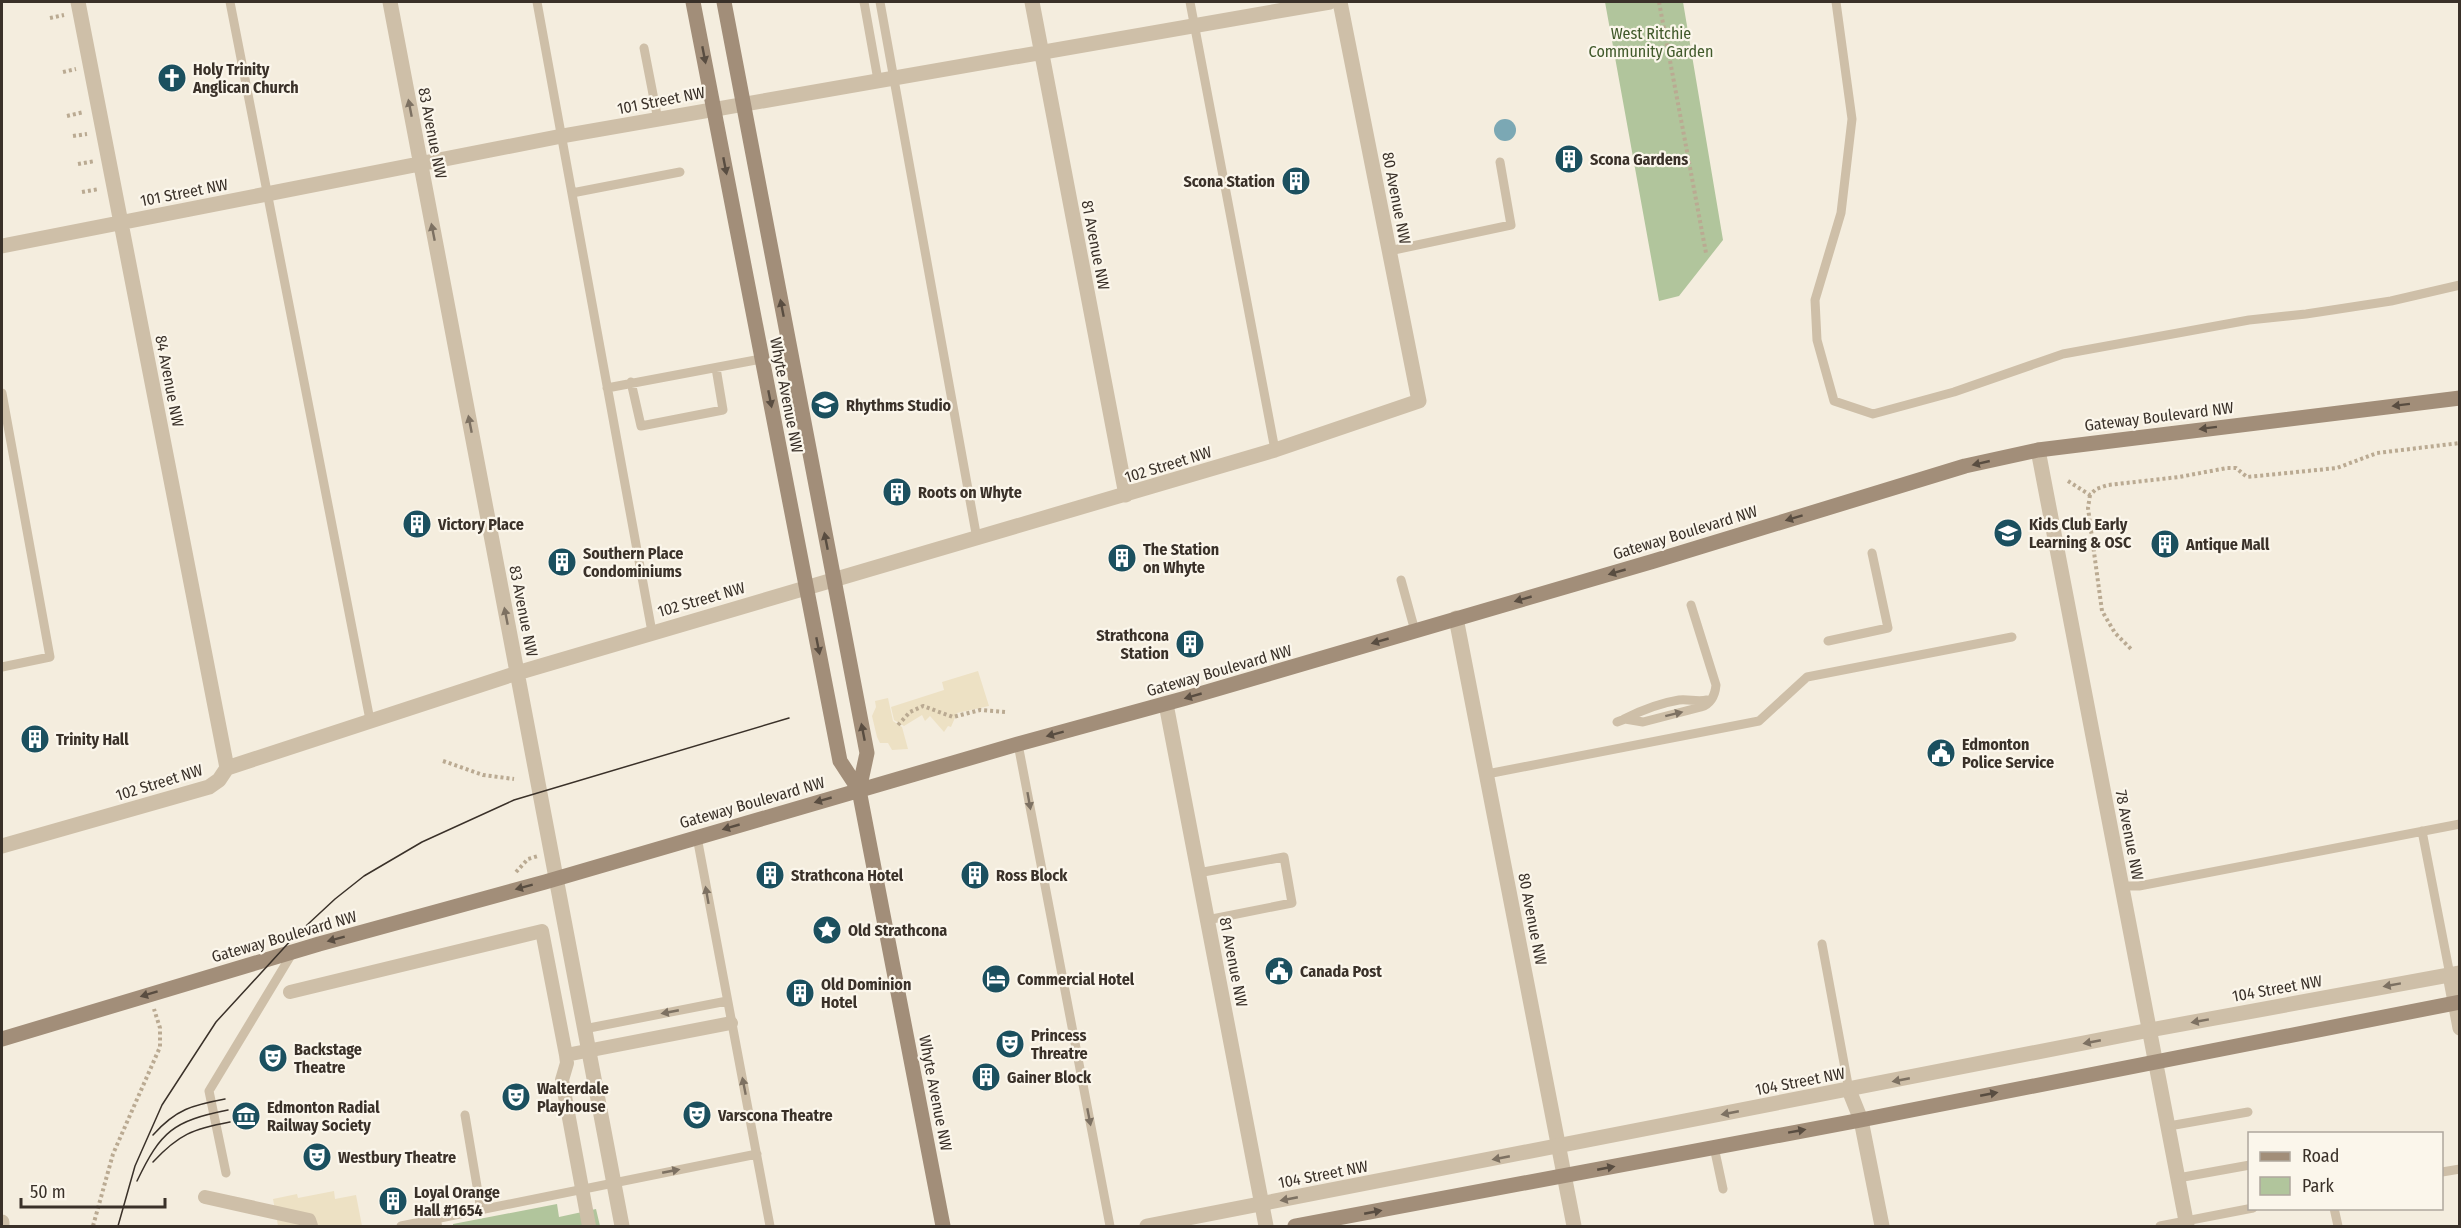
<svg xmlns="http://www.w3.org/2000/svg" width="2461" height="1228" viewBox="0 0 2461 1228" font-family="'Fira Sans Condensed',sans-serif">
  <rect width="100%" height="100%" fill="#f4edde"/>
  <path fill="#b1c59c" d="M1605 2H1683L1723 240 1679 296 1659 301Z
    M557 1204 559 1217 596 1209 600 1226H453V1224Z"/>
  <path fill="#ede1c4" d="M978 671 989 706 957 713 951 727 948 726 944 732 930 716 925 721 922 715 904 726 894 720 891 707 944 690 942 682Z
    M888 698 893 721 902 727 908 749 892 750 888 743H880L877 737 872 716 876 707 875 701Z
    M334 1191 335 1199 356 1195 362 1226H278L273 1199 297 1194 298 1198Z"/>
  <path fill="#7ba8b4" d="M1494 130a11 11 0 1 1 22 0a11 11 0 1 1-22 0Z"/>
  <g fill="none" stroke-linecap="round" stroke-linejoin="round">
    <path stroke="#baaa92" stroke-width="4" stroke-dasharray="3 3" stroke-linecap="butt" d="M1659 2 1706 253
      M50 18 64 15
      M63 72 76 69
      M67 116 84 112
      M73 136 87 134
      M78 164 95 161
      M82 192 99 189
      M2068 481 2090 495 2096 489 2108 485 2179 477 2227 468H2236L2247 477 2337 468 2377 453 2460 443
      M2090 495 2088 508 2102 611 2115 633 2132 650
      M898 725 910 712 923 706 953 717 980 710 1005 712
      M443 761 483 775 514 779
      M516 872 528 859 538 856
      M93 1226 113 1154 160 1047V1028L154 1009"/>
    <path stroke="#cebfa8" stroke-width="9" d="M230 2 370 720
      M537 2 652 632
      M864 2 878 80
      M880 2 977 539
      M1190 2 1275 450
      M1836 2 1852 119 1841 213 1815 300 1817 340 1834 401 1873 414 1954 392 2063 354 2249 320 2306 314 2391 301 2460 285
      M644 48 658 120
      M572 193 680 172
      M1389 251 1511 225 1500 162
      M631 382 641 426 723 410 716 368
      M607 388 761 359
      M2 393 50 657 2 667
      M1401 580 1415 631
      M1828 641 1888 628 1872 553
      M1624 719C1640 711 1660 703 1679 700 1689 699 1697 702 1707 700
      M1617 722 1625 719 1643 722 1701 707C1711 704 1715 695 1716 685L1691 605
      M1018 744 1110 1226
      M1487 774 1759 721 1807 677 2012 637
      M2422 831 2450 975
      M697 837 770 1226
      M1198 873 1284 857 1292 903 1207 920
      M2122 886H2139L2460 824
      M1822 944 1849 1090
      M584 1029 727 1001
      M465 1115 481 1210
      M2169 1126 2248 1112
      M1714 1147 1723 1189
      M2442 1172 2460 1169
      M226 1173 209 1091 293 952
      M2178 1178 2250 1165
      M2334 1208 2338 1226
      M401 1226 757 1154
      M2160 1226 2253 1208"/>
    <path stroke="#cebfa8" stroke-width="14" d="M290 992 542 931 566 1055 567 1063 562 1080 589 1226
      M566 1055 731 1023
      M205 1197 309 1220 311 1226
      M434 1220 435 1226"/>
    <path stroke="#cebfa8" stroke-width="15" d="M78 2 227 768
      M390 2 622 1226
      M1032 2 1126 495
      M2 246 562 136 1330 2
      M2038 450 2187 1226
      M1456 618 1574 1226
      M1166 704 1266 1226
      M2 846 209 787 219 780 227 768 517 673 1275 450 1419 401 1340 2
      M2450 975 2460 1028
      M1849 1090 1861 1120 1882 1226
      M2 1222V1226"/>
    <path stroke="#cebfa8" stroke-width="15" d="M1147 1226 2150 1030 2460 973"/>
    <path stroke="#a28e79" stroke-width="15" d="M693 2 840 761 859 790 943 1226
      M724 2 867 753 859 790
      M2 1039 319 944 545 882 1018 744 1186 698 1654 561 1965 466 2038 450 2460 398
      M1295 1226 1861 1120 2460 1002"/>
    <path stroke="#3a3129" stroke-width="1.5" d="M153 1135C176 1109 193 1105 225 1099
      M153 1162C179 1134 193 1129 230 1122
      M137 1181C161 1131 173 1121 228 1110
      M118 1226 135 1166 162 1105 216 1022 293 938 335 899 364 876 422 842 514 800 789 718"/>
  </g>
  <defs><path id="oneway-solid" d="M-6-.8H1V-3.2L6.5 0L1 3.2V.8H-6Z" transform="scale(1.5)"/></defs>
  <g fill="#594d41">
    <use href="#oneway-solid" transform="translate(704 55) rotate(79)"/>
    <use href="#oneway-solid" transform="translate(725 166) rotate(79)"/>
    <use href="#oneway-solid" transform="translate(782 308) rotate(-101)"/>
    <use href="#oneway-solid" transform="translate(770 399) rotate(79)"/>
    <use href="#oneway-solid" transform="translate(2401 405) rotate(173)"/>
    <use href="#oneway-solid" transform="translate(2208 428) rotate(173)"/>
    <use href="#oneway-solid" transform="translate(1981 463) rotate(167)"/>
    <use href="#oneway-solid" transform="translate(1794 518) rotate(163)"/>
    <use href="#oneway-solid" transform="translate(826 541) rotate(-101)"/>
    <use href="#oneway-solid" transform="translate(1617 572) rotate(164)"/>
    <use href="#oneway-solid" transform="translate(1523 599) rotate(164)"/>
    <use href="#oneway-solid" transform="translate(1380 641) rotate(164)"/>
    <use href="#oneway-solid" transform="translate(818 646) rotate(79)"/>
    <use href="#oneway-solid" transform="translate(1193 696) rotate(164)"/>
    <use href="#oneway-solid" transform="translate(863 732) rotate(-101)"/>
    <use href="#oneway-solid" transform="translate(1055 734) rotate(165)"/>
    <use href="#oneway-solid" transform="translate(823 800) rotate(164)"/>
    <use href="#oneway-solid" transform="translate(731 827) rotate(164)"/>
    <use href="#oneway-solid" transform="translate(524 887) rotate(165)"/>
    <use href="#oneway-solid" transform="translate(336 939) rotate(165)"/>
    <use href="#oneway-solid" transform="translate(149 994) rotate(163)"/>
    <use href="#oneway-solid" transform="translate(1989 1094) rotate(-11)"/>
    <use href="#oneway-solid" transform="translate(1797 1131) rotate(-10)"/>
    <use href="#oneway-solid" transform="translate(1606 1168) rotate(-11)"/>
    <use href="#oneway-solid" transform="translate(1373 1212) rotate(-11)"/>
  </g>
  <g fill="#7d7162">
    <use href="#oneway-solid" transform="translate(410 108) rotate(-101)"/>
    <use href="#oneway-solid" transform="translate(433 232) rotate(-101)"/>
    <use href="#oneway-solid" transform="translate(470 424) rotate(-101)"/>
    <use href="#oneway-solid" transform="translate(506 616) rotate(-101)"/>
    <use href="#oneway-solid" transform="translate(1674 714) rotate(-14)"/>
    <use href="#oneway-solid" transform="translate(1029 801) rotate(80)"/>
    <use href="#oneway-solid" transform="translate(707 895) rotate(-100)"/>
    <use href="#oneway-solid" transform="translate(2392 985) rotate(170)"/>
    <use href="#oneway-solid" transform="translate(670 1012) rotate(169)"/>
    <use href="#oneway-solid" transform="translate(2200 1021) rotate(170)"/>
    <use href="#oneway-solid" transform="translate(2092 1042) rotate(169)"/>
    <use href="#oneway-solid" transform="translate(1901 1080) rotate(169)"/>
    <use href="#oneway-solid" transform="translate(744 1086) rotate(-101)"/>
    <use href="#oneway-solid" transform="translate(1730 1113) rotate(169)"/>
    <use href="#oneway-solid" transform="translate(1089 1117) rotate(79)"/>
    <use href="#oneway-solid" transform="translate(1501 1158) rotate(169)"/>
    <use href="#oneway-solid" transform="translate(671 1171) rotate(-11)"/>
    <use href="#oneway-solid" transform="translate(1289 1199) rotate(169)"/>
  </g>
  <defs>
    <g id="church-disc" transform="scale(1.5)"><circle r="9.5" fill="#1b505f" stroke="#fbf6eb"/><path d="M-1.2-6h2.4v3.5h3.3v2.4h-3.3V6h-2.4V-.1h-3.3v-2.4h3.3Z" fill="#fff"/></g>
    <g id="building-disc" transform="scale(1.5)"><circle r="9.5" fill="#1b505f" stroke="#fbf6eb"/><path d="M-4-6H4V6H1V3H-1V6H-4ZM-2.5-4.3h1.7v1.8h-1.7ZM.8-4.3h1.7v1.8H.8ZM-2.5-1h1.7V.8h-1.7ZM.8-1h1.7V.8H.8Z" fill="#fff"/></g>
    <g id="school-disc" transform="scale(1.5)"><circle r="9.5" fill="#1b505f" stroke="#fbf6eb"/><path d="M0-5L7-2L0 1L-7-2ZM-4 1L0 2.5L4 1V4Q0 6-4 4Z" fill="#fff"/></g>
    <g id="civic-disc" transform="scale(1.5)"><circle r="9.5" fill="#1b505f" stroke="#fbf6eb"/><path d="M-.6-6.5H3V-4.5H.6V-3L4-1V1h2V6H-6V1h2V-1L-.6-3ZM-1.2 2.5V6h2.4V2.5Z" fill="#fff"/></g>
    <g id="sight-disc" transform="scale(1.5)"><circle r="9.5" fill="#1b505f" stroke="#fbf6eb"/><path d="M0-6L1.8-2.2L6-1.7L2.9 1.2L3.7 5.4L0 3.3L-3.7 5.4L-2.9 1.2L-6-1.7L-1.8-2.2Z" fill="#fff"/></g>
    <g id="hotel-disc" transform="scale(1.5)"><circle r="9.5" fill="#1b505f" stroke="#fbf6eb"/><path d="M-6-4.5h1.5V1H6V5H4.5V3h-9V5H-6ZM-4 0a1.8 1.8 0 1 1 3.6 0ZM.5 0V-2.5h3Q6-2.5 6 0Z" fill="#fff"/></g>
    <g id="theatre-disc" transform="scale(1.5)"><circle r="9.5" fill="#1b505f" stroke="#fbf6eb"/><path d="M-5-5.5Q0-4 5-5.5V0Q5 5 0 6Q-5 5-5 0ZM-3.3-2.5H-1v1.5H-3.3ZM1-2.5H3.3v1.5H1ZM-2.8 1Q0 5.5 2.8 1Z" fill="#fff"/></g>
    <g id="museum-disc" transform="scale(1.5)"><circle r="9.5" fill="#1b505f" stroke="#fbf6eb"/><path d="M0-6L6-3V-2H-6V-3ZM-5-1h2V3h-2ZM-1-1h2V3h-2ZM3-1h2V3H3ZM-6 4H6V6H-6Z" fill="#fff"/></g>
  </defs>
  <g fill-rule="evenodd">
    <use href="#church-disc" x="172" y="78"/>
    <use href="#building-disc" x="1569" y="159"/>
    <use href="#building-disc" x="1296" y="181"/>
    <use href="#school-disc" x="825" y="405"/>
    <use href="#building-disc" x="897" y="492"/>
    <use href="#building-disc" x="417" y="524"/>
    <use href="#school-disc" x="2008" y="533"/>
    <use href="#building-disc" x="2165" y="544"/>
    <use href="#building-disc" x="1122" y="558"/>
    <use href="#building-disc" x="562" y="562"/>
    <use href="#building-disc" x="1190" y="644"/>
    <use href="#building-disc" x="35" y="739"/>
    <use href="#civic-disc" x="1941" y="753"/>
    <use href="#building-disc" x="770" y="875"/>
    <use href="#building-disc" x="975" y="875"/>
    <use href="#sight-disc" x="827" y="930"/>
    <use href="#civic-disc" x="1279" y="971"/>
    <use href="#hotel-disc" x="996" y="979"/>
    <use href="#building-disc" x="800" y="993"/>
    <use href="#theatre-disc" x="1010" y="1044"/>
    <use href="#theatre-disc" x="273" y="1058"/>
    <use href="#building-disc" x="986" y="1077"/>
    <use href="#theatre-disc" x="516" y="1097"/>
    <use href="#theatre-disc" x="697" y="1115"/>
    <use href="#museum-disc" x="246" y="1116"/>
    <use href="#theatre-disc" x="317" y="1157"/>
    <use href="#building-disc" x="393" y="1201"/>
  </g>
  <g text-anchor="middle" stroke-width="4.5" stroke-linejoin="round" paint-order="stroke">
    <g font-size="16" fill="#415a2b" stroke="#fbf6eb">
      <text x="1651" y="39">West Ritchie<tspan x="1651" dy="18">Community Garden</tspan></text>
    </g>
    <g font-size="16" font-weight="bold" fill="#3a3129" stroke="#fbf6eb" text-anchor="start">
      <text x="193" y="75">Holy Trinity<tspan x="193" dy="18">Anglican Church</tspan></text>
      <text x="1590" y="165">Scona Gardens</text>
      <text x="1275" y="187" text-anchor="end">Scona Station</text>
      <text x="846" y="411">Rhythms Studio</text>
      <text x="918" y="498">Roots on Whyte</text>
      <text x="438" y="530">Victory Place</text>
      <text x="2029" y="530">Kids Club Early<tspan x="2029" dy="18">Learning &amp; OSC</tspan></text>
      <text x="2186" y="550">Antique Mall</text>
      <text x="1143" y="555">The Station<tspan x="1143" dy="18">on Whyte</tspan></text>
      <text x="583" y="559">Southern Place<tspan x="583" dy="18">Condominiums</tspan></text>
      <text x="1169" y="641" text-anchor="end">Strathcona<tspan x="1169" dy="18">Station</tspan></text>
      <text x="56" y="745">Trinity Hall</text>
      <text x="1962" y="750">Edmonton<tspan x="1962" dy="18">Police Service</tspan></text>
      <text x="791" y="881">Strathcona Hotel</text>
      <text x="996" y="881">Ross Block</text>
      <text x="848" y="936">Old Strathcona</text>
      <text x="1300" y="977">Canada Post</text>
      <text x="1017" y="985">Commercial Hotel</text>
      <text x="821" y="990">Old Dominion<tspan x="821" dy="18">Hotel</tspan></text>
      <text x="1031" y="1041">Princess<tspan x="1031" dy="18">Threatre</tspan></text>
      <text x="294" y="1055">Backstage<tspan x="294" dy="18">Theatre</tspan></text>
      <text x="1007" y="1083">Gainer Block</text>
      <text x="537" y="1094">Walterdale<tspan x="537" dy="18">Playhouse</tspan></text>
      <text x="267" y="1113">Edmonton Radial<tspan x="267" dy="18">Railway Society</tspan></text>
      <text x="718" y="1121">Varscona Theatre</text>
      <text x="338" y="1163">Westbury Theatre</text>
      <text x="414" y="1198">Loyal Orange<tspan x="414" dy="18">Hall #1654</tspan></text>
    </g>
    <g font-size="16" fill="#3a3129" stroke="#fbf6eb">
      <text transform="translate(661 100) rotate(-11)" y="6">101 Street NW</text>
      <text transform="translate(433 133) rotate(79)" y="6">83 Avenue NW</text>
      <text transform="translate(184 192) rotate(-11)" y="6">101 Street NW</text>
      <text transform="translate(1397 198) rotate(79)" y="6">80 Avenue NW</text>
      <text transform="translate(1096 245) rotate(79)" y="6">81 Avenue NW</text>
      <text transform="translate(170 381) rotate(79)" y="6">84 Avenue NW</text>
      <text transform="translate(787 395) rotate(79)" y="6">Whyte Avenue NW</text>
      <text transform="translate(2159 416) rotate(-7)" y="6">Gateway Boulevard NW</text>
      <text transform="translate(1168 464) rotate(-17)" y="6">102 Street NW</text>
      <text transform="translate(1685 532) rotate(-17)" y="6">Gateway Boulevard NW</text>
      <text transform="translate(701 599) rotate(-16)" y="6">102 Street NW</text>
      <text transform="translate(524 611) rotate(79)" y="6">83 Avenue NW</text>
      <text transform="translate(1219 670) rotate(-16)" y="6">Gateway Boulevard NW</text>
      <text transform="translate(159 782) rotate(-17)" y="6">102 Street NW</text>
      <text transform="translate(752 802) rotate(-16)" y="6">Gateway Boulevard NW</text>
      <text transform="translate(2130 835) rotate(79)" y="6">78 Avenue NW</text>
      <text transform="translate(1533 919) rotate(79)" y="6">80 Avenue NW</text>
      <text transform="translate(284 936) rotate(-16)" y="6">Gateway Boulevard NW</text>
      <text transform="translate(1234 962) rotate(79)" y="6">81 Avenue NW</text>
      <text transform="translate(2277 988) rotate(-10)" y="6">104 Street NW</text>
      <text transform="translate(1800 1081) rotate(-11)" y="6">104 Street NW</text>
      <text transform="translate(936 1093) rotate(79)" y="6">Whyte Avenue NW</text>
      <text transform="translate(1323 1174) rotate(-11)" y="6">104 Street NW</text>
    </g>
  </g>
  <rect width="2461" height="1228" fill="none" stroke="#3a3129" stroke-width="6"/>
  <rect x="2248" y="1132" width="195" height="78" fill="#fbf6eb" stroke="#aea79d" stroke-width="1.5"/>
  <rect x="2260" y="1152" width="30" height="9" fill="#a28e79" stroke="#aea79d" stroke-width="1.5"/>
  <text x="2302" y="1162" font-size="18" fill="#3a3129">Road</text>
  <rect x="2260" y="1177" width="30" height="18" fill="#b1c59c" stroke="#aea79d" stroke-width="1.5"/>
  <text x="2302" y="1192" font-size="18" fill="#3a3129">Park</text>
  <path d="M21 1198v9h144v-9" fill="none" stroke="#3a3129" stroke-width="3"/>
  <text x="30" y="1198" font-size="18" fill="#3a3129" stroke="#fbf6eb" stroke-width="4.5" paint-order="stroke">50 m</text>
</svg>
